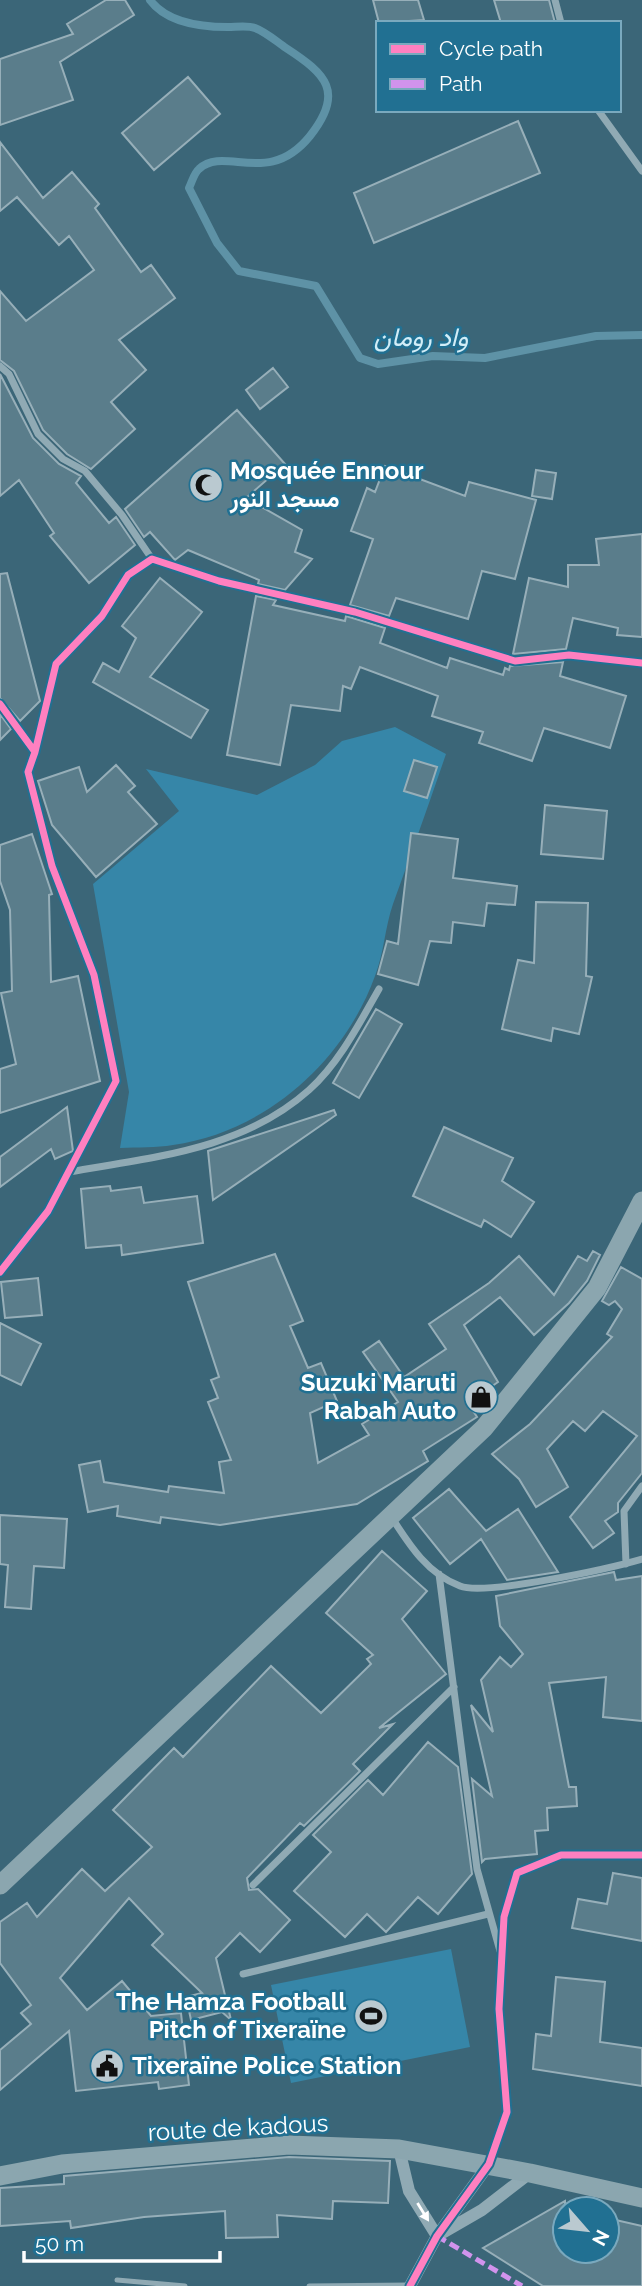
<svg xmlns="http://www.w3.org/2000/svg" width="642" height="2286" viewBox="0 0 642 2286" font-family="Raleway,Vazirmatn,sans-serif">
  <rect width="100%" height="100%" fill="#3b6678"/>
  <path fill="#3686a8" d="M395 727 446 754C429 804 411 854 393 904 385 927 384 953 375 976 344 1062 265 1132 173 1145 156 1148 138 1147 120 1148L129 1092 93 884 179 811 146 769 257 795 315 765 342 741Z
    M451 1949 470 2047 291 2083 271 1985Z"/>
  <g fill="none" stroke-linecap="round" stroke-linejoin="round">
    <path stroke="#5e92a6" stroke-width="8" d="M150 0C167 23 202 27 228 27 236 27 248 25 255 28 266 32 277 42 286 48 326 74 345 92 310 136 268 188 225 145 199 169 194 173 192 182 189 188L217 243 239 271 316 286 360 358 378 364 433 356 485 358 596 336 642 335"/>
  </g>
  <path fill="#5a7d8b" stroke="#97afb9" stroke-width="2" d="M106 0H125L134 15 60 62 73 100 0 125V59L73 34 67 24Z
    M373 0H418L424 20 379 23Z
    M494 0H549L555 23H501Z
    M188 77 220 114 154 170 122 133Z
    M518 121 540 173 374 243 354 193Z
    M0 142 43 198 72 172 99 204 95 208 141 272 151 265 175 298 119 340 146 370 111 402 135 429 91 469 67 454 43 430 14 371 0 360V291L26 321 94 270 69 236 59 245 17 197 0 211Z
    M273 368 288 387 260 409 246 390Z
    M0 374 33 438 59 464 81 476 76 483 109 523 116 517 135 545 89 583 50 536 54 533 19 480 0 496Z
    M237 410 285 464 246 498 302 530 295 552 312 559 285 590 258 584 259 580 188 550 175 560 150 532 144 537 125 509Z
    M385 466 465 496 469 482 536 500 515 579 482 571 468 619 396 598 389 616 350 605 373 539 351 531 367 488 375 492Z
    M536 470 556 473 552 499 532 496Z
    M642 534V637L617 635 618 628 573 618 566 649 513 654 529 578 568 587V565H599L596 539Z
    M7 573 40 701 20 721 0 698V574Z
    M160 578 202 612 150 677 208 710 191 738 93 682 103 663 119 672 136 638 122 626Z
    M256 596 276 600 273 605 345 621 346 616 385 628 380 643 447 668 450 658 503 675 505 668 509 670 510 666 563 662 560 676 626 696 610 748 544 728 532 761 479 743 483 732 432 716 438 696 360 667 351 689 343 686 340 711 291 705 280 765 227 755Z
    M0 714 11 729 0 740Z
    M414 760 437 767 427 798 404 791Z
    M116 765 135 786 128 792 157 824 96 877 52 825 38 781 79 767 87 792Z
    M545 805 607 811 603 859 541 854Z
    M411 833 458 839 453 878 517 886 515 905 487 903 484 926 453 922 451 943 430 941 418 985 378 974 387 941 398 944Z
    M32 834 52 894 49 895 51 982 78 976 100 1081 0 1113V1069L16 1064 1 993 12 991 10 910 0 881V845Z
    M536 902 588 903 586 976 592 977 579 1034 553 1028 551 1041 502 1029 518 960 534 963Z
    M376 1009 402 1024 359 1098 333 1083Z
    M67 1107 73 1151 55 1159 51 1149 0 1187V1157Z
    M334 1110 336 1115 213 1200 208 1151Z
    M444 1127 513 1158 502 1181 534 1202 511 1237 484 1220 481 1227 413 1196Z
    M110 1186 111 1191 141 1187 144 1203 197 1196 203 1243 122 1255 121 1245 86 1248 81 1189Z
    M593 1251 600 1255 587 1281 569 1303 534 1335 500 1297 464 1325 498 1382 468 1403 477 1417 423 1451 428 1461 357 1504 220 1525 161 1517 160 1523 117 1516 118 1506 88 1512 79 1465 100 1461 104 1482 168 1492 169 1486 224 1493 219 1462 231 1460 208 1402 218 1398 211 1380 219 1377 188 1282 275 1254 303 1321 290 1326 308 1368 321 1363 337 1401 310 1413 318 1463 369 1435 362 1424 398 1402 363 1352 379 1341 404 1377 446 1349 429 1324 489 1283 519 1256 554 1295 578 1256 587 1261Z
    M621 1267 642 1279V1473L618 1503V1512L605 1521 614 1533 593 1548 570 1517 637 1436 603 1411 585 1431 573 1421 547 1449 568 1487 536 1507 519 1479 492 1454 530 1424 612 1337 607 1334 622 1309 615 1301 609 1305 602 1301Z
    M38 1278 42 1315 5 1318 1 1282Z
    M0 1323 41 1344 21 1385 0 1375Z
    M449 1489 486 1531 518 1509 558 1572 507 1580 481 1539 450 1564 413 1518Z
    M0 1515 67 1519 64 1568 34 1566 31 1609 5 1607 8 1565 0 1564Z
    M382 1551 427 1591 402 1619 446 1674 379 1728 393 1724 353 1764 360 1771 304 1826 300 1823 247 1878 249 1890 258 1889 290 1920 260 1952 240 1933 216 1958 231 2020 222 2012 191 2020 186 1997 202 1993 152 1945 163 1934 129 1898 60 1978 87 2010 122 1981 151 2016 181 2013 189 2085 159 2089 158 2082 76 2091 69 2031 0 2090V2050L31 2024 21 2013 31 2005 0 1963V1922L27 1903 37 1917 82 1869 105 1891 152 1847 113 1810 174 1748 183 1757 271 1666 321 1713 371 1664 367 1659 373 1655 326 1613Z
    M614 1572 616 1580 642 1576V1721L603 1717 606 1677 549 1683 569 1787H576L577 1806 547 1808 548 1830 535 1831 537 1854 485 1859 482 1862 472 1779 492 1796 471 1705 493 1732 481 1680 500 1657 511 1667 523 1654 500 1626 496 1596Z
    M428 1742 458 1767 472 1874 438 1914 418 1897 386 1932 367 1914 345 1937 294 1891 331 1852 313 1835 368 1780 383 1795Z
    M613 1873 642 1878V1941L572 1928 578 1899 607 1904Z
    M556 1977 605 1982 600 2042 642 2048V2086L533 2069 536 2034 551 2036Z
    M289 2157 390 2161 388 2203 333 2201 332 2219 277 2215 278 2237 226 2238 225 2211 144 2217 71 2228 70 2221 0 2226V2188L64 2184V2176Z
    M565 2201V2251H607V2218L642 2226V2286H543L483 2248Z"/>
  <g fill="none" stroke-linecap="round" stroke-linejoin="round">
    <path stroke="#90aab4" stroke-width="5" d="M117 2280 185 2286
      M309 2286 410 2285"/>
    <path stroke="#90aab4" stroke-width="7" d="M555 0 561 23
      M598 110 642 171
      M0 366 9 374 38 434 63 459 85 471 122 515 152 559
      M0 704 35 752 28 772 52 866 94 975 116 1081 48 1211 0 1272
      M35 752 56 664 102 616 128 575 152 559 219 581 355 612 515 661 569 655 642 663
      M69 1172C153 1157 242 1150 309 1090 339 1063 359 1024 379 989
      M392 1518C410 1546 428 1574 460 1586 485 1596 611 1568 642 1559
      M626 1564 624 1511 642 1486
      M439 1574 477 1869 500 1951
      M253 1885 454 1687
      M243 1974 488 1914
      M489 2164 507 2112 499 2009 504 1917 517 1873 561 1855H642"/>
    <path stroke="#90aab4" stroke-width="12" d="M399 2149 409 2191 437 2236 482 2210 530 2173
      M410 2286 437 2236 489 2164"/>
    <path stroke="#8ba6af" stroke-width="19" d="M0 1885 484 1428 597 1288 642 1201
      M0 2176 62 2164 289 2145 399 2149 530 2173 642 2198"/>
    <path stroke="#d193ec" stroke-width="5" stroke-dasharray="10 5" stroke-linecap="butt" d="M437 2236 522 2286"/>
    <g stroke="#217092" stroke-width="11">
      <path id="cycleway" d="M0 704 35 752 28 772 52 866 94 975 116 1081 48 1211 0 1272
        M35 752 56 664 102 616 128 575 152 559 219 581 355 612 515 661 569 655 642 663
        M410 2286 437 2236 489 2164 507 2112 499 2009 504 1917 517 1873 561 1855H642"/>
    </g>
    <use href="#cycleway" stroke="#ff80c0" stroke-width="7"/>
  </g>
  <defs><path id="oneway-solid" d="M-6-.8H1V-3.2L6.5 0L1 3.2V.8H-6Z" transform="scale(1.75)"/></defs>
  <use fill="#fff" href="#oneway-solid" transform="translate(423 2212) rotate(58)"/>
  <defs>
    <g id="mosque-disc" transform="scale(1.75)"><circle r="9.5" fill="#bac9d0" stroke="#217092"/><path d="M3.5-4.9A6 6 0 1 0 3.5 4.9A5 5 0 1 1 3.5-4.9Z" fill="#111"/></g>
    <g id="shop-disc" transform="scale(1.75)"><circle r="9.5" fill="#bac9d0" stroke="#217092"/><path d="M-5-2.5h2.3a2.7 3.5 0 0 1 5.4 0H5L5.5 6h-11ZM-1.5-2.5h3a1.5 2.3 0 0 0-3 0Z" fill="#111"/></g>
    <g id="stadium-disc" transform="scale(1.75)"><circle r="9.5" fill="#bac9d0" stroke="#217092"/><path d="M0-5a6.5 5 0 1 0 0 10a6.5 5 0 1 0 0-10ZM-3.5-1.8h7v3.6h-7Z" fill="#111"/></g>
    <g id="civic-disc" transform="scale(1.75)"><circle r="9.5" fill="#bac9d0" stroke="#217092"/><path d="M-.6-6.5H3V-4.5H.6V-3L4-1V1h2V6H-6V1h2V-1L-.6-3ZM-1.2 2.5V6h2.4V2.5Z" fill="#111"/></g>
  </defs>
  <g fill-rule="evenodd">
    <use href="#mosque-disc" x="206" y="485"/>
    <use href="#shop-disc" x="481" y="1397"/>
    <use href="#stadium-disc" x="371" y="2016"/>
    <use href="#civic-disc" x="107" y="2066"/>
  </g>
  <g text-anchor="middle" stroke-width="5" stroke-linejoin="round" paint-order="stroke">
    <g font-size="24" font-weight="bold" fill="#fff" stroke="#217092" text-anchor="start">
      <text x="230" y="479">Mosquée Ennour<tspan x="230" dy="28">مسجد النور</tspan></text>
      <text x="456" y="1391" text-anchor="end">Suzuki Maruti<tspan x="456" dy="28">Rabah Auto</tspan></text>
      <text x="346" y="2010" text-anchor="end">The Hamza Football<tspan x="346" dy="28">Pitch of Tixeraïne</tspan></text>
      <text x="132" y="2074">Tixeraïne Police Station</text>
    </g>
    <g font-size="24" fill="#fff" stroke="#217092">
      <text transform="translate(238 2128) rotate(-3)" y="8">route de kadous</text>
    </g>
    <g font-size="26" font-style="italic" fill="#d2edf7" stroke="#217092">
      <text x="421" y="346">واد رومان</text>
    </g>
  </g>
  <rect x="376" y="21" width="245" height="91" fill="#217092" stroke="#7aa9be" stroke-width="2"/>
  <rect x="390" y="44" width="35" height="10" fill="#ff80c0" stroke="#7aa9be" stroke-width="2"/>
  <text x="439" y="56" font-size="21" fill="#ffffff">Cycle path</text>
  <rect x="390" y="79" width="35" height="10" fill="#d193ec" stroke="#7aa9be" stroke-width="2"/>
  <text x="439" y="91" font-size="21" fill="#ffffff">Path</text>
  <g transform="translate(586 2230) rotate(118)"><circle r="33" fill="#217092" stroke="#7aa9be" stroke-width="2"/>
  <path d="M0-5L12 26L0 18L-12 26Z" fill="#bac9d0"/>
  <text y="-10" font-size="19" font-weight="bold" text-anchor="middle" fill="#ffffff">N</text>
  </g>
  <path d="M24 2251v10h196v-10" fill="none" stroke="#ffffff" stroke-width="3.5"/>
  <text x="35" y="2251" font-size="21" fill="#ffffff" stroke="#217092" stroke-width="5" paint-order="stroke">50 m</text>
</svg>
